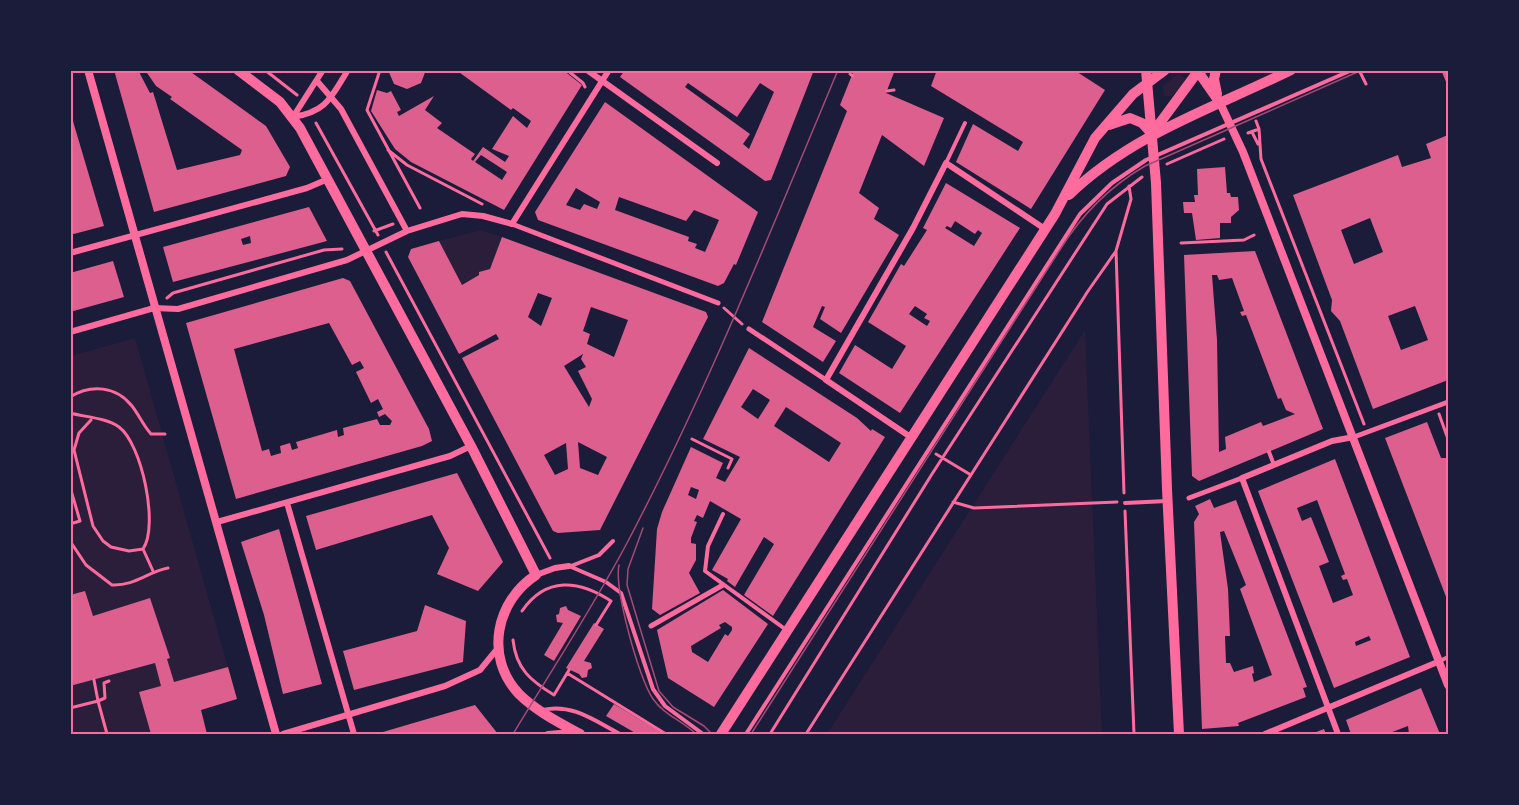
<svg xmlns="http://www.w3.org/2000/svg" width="1519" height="805" viewBox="0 0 1519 805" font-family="'Exo 2',sans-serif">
  <rect width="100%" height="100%" fill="#1b1b3a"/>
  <path fill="#2a1e3b" d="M1178 74 1185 78 1183 86 1172 96H1164L1163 86Z
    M480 230 502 237 490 269 480 272 479 275 462 285 439 241Z
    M1085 330 1102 734H827Z
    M135 338 237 699 201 710 207 734H71V356Z"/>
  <path fill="#dd5f8e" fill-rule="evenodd" d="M114 70H138L150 93 153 92 177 170 240 155 242 150 170 99 172 97 156 86 145 70H188L266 126 290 167 286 176 154 212Z
    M388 70H426L421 83 407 89 394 84Z
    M456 70H563L582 85 504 210 411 162 395 149 371 111 377 90 387 93 391 91 401 110 397 112 399 116 434 96 425 110 442 123 437 128 475 154 471 159 473 161 483 147 505 162 509 156 492 149 513 116 527 128 531 121 513 108 511 110ZM481 155 507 172 502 180 475 162Z
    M625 70H814L771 180 765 181 620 77ZM688 83 737 117 760 83 774 92 749 149 743 144 750 134 685 87Z
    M854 70H895L886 93 944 118 924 166 882 135 859 193 879 208 874 219 899 235 841 333 820 319 825 307 822 306 813 327 836 341 823 362 762 322 847 111 840 105Z
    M937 70H1074L1105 90 1031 209 956 162 973 124 1018 151 1023 142 931 86Z
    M1441 70H1448V83L1447 84Z
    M605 102 758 212 736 265 734 264 724 283 718 286 538 220 535 212ZM576 188 600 202 597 209 584 204 580 210 566 205ZM619 197 686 221 694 210 719 220 705 252 695 248 697 244 688 241 689 237 615 210Z
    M70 111 104 226 70 235Z
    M1448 135V380L1373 409 1340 321 1331 311 1332 300 1293 195 1398 155 1402 167 1431 158 1426 144ZM1370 218 1383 252 1354 264 1341 230ZM1415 306 1428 340 1401 350 1388 316Z
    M1225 167 1227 193H1230L1231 197H1238L1239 210 1231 217V223H1220V238L1196 240 1192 213H1184L1183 202H1195L1194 195H1198L1197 169Z
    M946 183 1020 228 900 413 839 373 855 345 892 369 906 346 868 322 901 264 904 266 927 230 923 228ZM955 221 975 234 978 230 982 233 974 246 945 228 947 226 951 228ZM915 306 927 314 924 318 930 321 927 326 909 314Z
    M309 207 327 241 173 282 163 247ZM250 236 251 243 243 245 241 239Z
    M502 237 706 312 708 317 600 530 558 533 553 531 462 358 499 339 496 334 459 354 408 257 411 249 439 241 462 285 479 275V272L490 269ZM538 293 552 298 541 326 528 317ZM591 307 628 320 614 357 587 344 590 334 583 331ZM583 354 581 359 586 367 578 371 592 399 589 407 564 366ZM578 442 607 457 598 475 580 468ZM566 443 568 469 555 475 544 455Z
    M1255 251 1323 429 1199 481 1192 476 1184 255ZM1212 275H1217L1219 280 1232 278 1244 311 1240 312 1242 316 1246 315 1278 399 1281 398 1286 410 1295 414 1263 426 1261 422 1225 437 1226 449 1219 452 1217 340Z
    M113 261 124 297 70 312V273Z
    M343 278 350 281 429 429 432 441 422 446 236 499 186 323ZM329 323 352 365 360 361 364 368 356 372 371 403 378 399 383 409 377 412 379 417 385 414 392 421 390 425H380L377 419 343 428 344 435 338 437 337 430 296 442 298 448 292 450 290 443 280 446 281 453 271 456 269 449 262 451 234 349Z
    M749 348 857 418 871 431 872 429 885 437 773 616 744 595 774 544 764 537 735 587 727 581 728 579 712 570 741 519 710 501 703 518 697 515 694 521 697 522 691 538V543L696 544V560L689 573 700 593 660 615 652 609 657 529 662 512 691 447 723 463 716 478 725 482 740 457 703 439ZM753 389 770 400 758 419 741 407ZM786 407 841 443 829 462 774 426ZM691 487 699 490 696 499 688 495Z
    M1427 422 1441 458H1448V602L1385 438Z
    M1335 459 1410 657 1334 688 1258 491ZM1317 500 1345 574 1341 576 1343 580 1347 579 1353 595 1333 603 1319 566 1329 562 1311 517 1302 521 1297 508ZM1369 636 1371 640 1356 646 1355 642Z
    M457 473 503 562 478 591 437 574 449 548 432 515 316 550 306 516Z
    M1210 499 1214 508 1236 500 1307 687 1303 688 1306 697 1238 723 1239 726 1202 729 1194 522 1199 514 1195 506ZM1224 531 1246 585 1240 589 1272 675 1254 682 1252 674 1254 673 1253 666 1234 672 1230 663H1226L1225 636H1230L1228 589 1220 532Z
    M279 529 322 684 283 694 264 615 241 542Z
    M723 590 768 624 714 707 668 678 657 630ZM725 622 732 627V630L728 636 725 634 708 662 692 652 691 646 721 628 719 625Z
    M85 591 93 616 150 598 170 658 167 659 174 682 228 667 237 699 201 710 207 734H151L139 692 161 686 155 663 70 686V595Z
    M425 605 466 621 463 662 354 690 343 651 417 631Z
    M566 606 568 610 581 616 554 661 544 655 563 623 557 622 556 615 559 614 560 608Z
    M594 623 604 629 584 661 591 663 592 668 588 670 587 677 582 678 579 674 566 668Z
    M1421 688 1440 734H1409L1408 726 1387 734H1351L1346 720Z
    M614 704 664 734H637L606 716Z
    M475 705 498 734H376Z
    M1324 729 1326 734H1311Z"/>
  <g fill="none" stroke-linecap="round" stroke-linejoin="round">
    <path stroke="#ff6b9d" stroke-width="3" d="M265 70 297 95
      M380 70 367 110 420 208
      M567 70 583 83 585 87
      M1360 72 1366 84
      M850 74 853 76
      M887 91 894 90
      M1256 121 1259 129 1261 159 1364 424
      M316 123 378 235
      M1252 132 1258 144
      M1248 133 1259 129
      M388 150 407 165 482 204
      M1167 164 1224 139
      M374 231 393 224
      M1181 243 1244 240 1254 235
      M1116 251 1131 199 1129 186
      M386 252 550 558
      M167 298 173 293 324 250 342 249
      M724 308 742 324
      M70 397C91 384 116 386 132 406 139 415 143 425 151 434H165
      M70 413C85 417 107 418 119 427 142 444 159 526 143 549L153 571
      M1439 414 1448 439
      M91 420 79 433 74 450 93 526 103 541 111 547 129 551 143 549
      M692 439 732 459 728 468
      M936 454 971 475
      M70 487 80 521 70 524
      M953 502 974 508 1117 502
      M1125 511 1134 734
      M70 541 86 565 112 585C135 586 147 572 168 568
      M522 611C546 576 579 580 611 601L596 625
      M513 640C516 669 531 681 554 695L569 670
      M567 673 666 734
      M94 680 98 701 105 698 104 683 109 681
      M70 708 98 701 107 734
      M770 734 932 474 1107 204 1142 177
      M806 734 1088 291 1116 251 1124 493"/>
    <path stroke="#ff6b9d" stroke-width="4" d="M946 163 965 123
      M1269 452 1274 465
      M1125 503 1167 501
      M723 514 708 546 705 571 785 629
      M569 566 606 582 621 593 653 689 665 706 703 734
      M571 566 599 555 613 541
      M1440 661 1448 657
      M543 710C572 703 595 721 620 734
      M746 734 1080 214 1112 183 1146 160 1352 70"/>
    <path stroke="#ff6b9d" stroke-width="5" d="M512 224 718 303
      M749 329 826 380
      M1354 437 1448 402
      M1189 498 1242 478
      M651 626 723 585"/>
    <path stroke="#ff6b9d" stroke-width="6" d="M587 70 717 163
      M317 81 341 109 407 231
      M293 117C327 112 331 97 348 70
      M293 117 323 70
      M70 253 307 188 328 179
      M70 332 154 308 178 309 347 260 407 231 462 214 483 216 512 224 609 70
      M912 438 826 380 913 228 946 163 1045 229
      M287 503 354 734
      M217 522 450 456 471 446
      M536 575 555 568 569 566
      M283 734 445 686 480 670 498 648
      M548 734 572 732
      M1265 734 1440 661
      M1338 734 1242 478 1332 441 1354 437"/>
    <path stroke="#ff6b9d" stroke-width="8" d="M88 70 276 734
      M1220 103 1243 152 1448 685"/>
    <path stroke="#ff6b9d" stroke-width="10" d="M238 70 280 102 300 128 471 446 536 575C496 601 484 657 519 694 536 711 560 723 580 734
      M1146 70 1156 183 1167 489 1179 734
      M1197 70 1220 103
      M1216 70 1214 79 1217 94
      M1109 125 1130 118 1142 123 1152 134
      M1154 131 1199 70
      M1069 195C1132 134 1214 108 1291 70
      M721 734 1055 214 1095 138 1133 94 1165 70"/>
    <path stroke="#a44b75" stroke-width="1.5" d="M643 528 628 569 627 585 659 691 673 707 704 726 712 734
      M619 565C614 589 639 679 653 699 664 715 683 721 696 734
      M513 734C551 671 592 609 627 543 707 391 771 230 838 70
      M751 734 1061 248C1083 213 1109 187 1145 166L1362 70"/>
  </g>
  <rect width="1519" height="805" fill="none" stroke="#1b1b3a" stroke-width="144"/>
  <rect x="72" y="72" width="1375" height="661" fill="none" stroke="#ff6b9d" stroke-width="2"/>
</svg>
